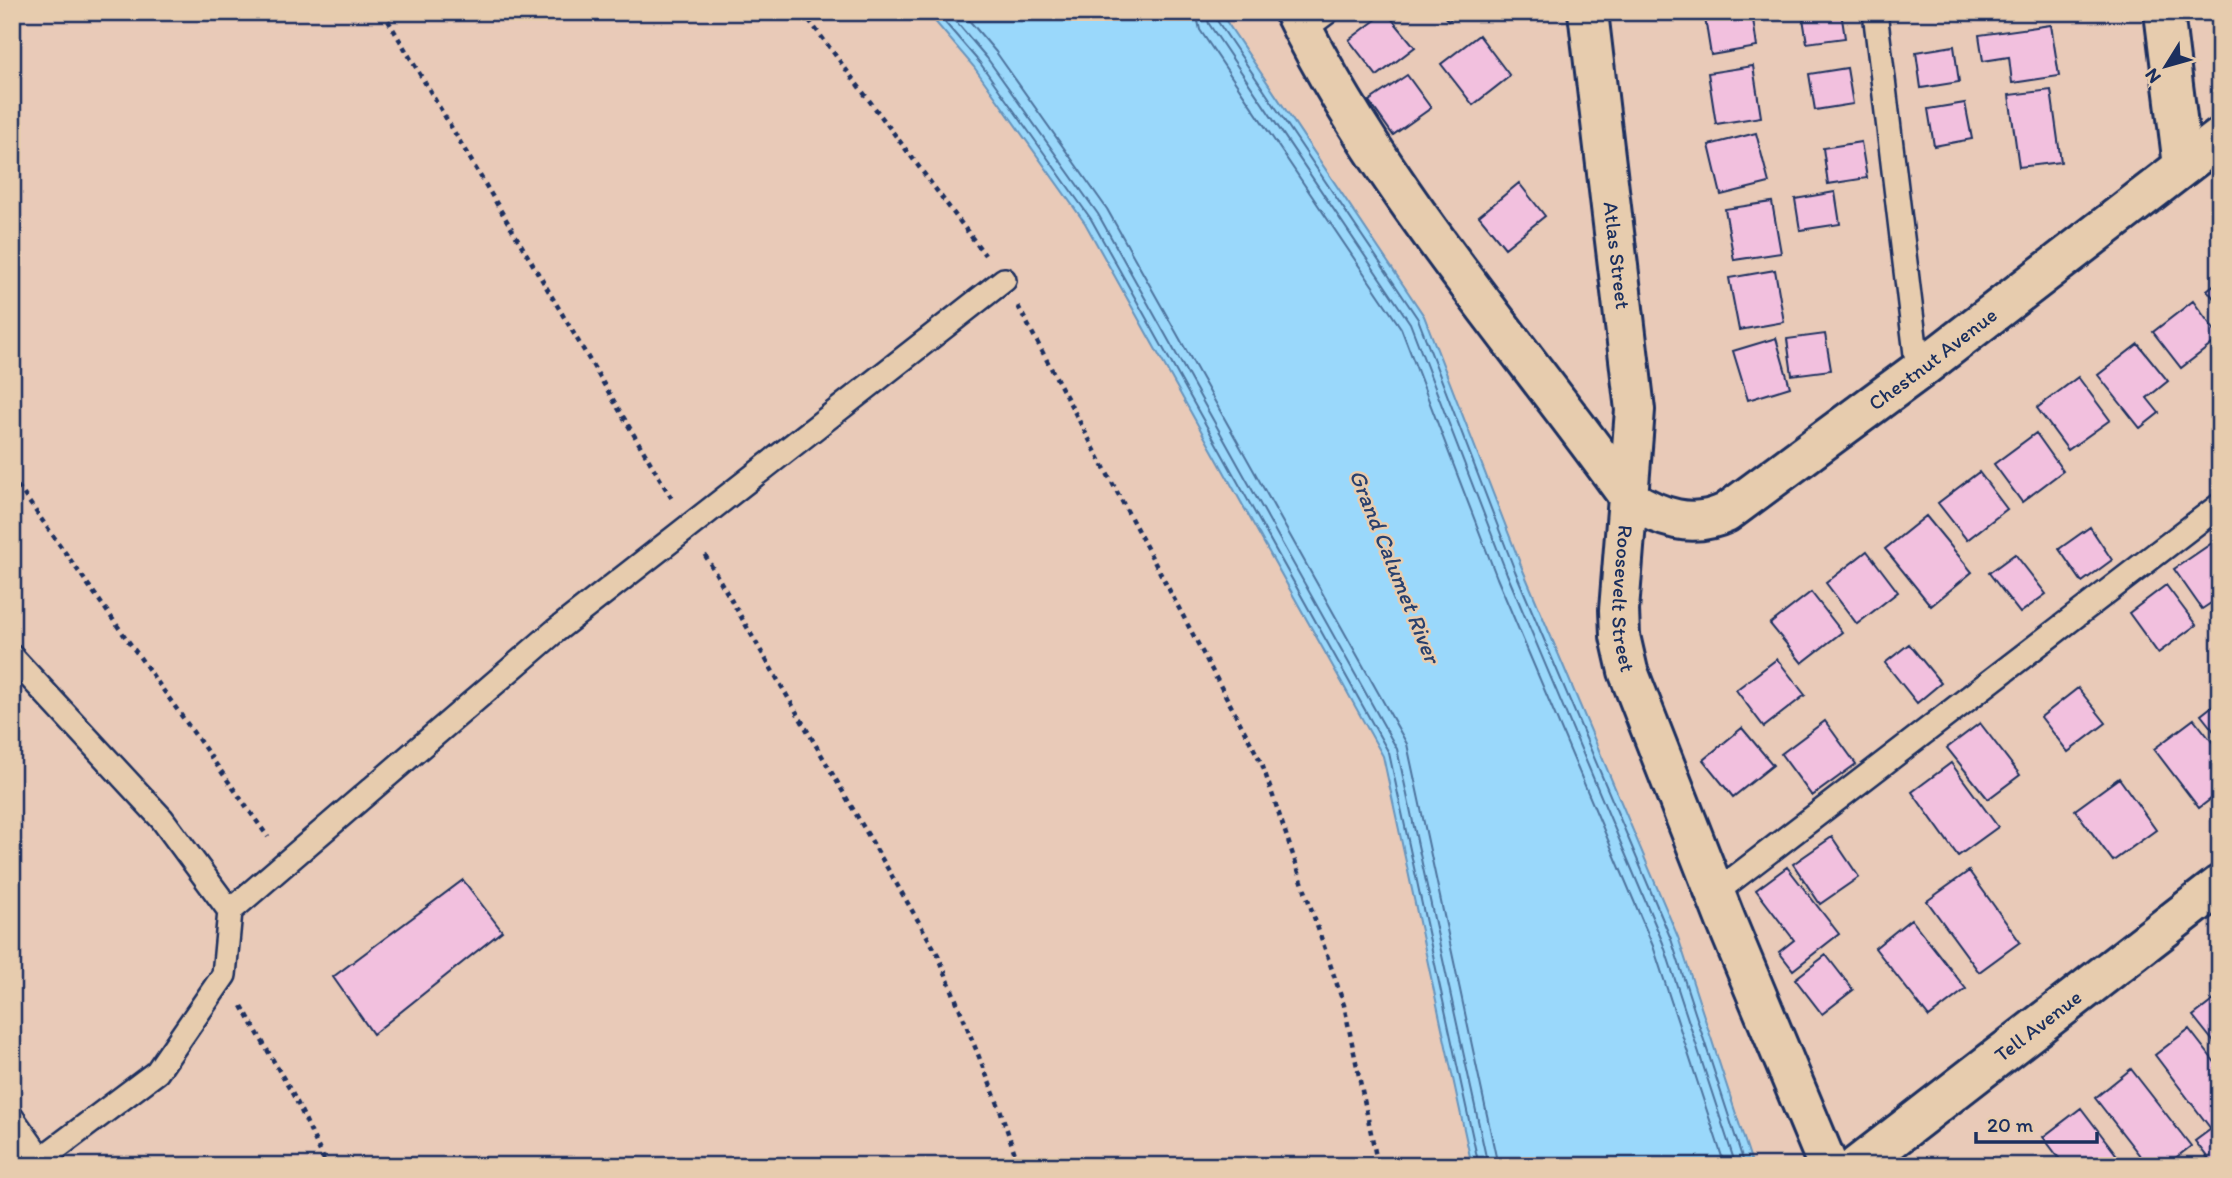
<svg xmlns="http://www.w3.org/2000/svg" width="2232" height="1178" viewBox="0 0 2232 1178" font-family="Itim,sans-serif">
  <rect width="100%" height="100%" fill="#e9cab8"/>
  <filter id="ink" filterUnits="userSpaceOnUse"><feTurbulence type="fractalNoise" baseFrequency=".0143" numOctaves="2"/><feDisplacementMap in="SourceGraphic" scale="14" xChannelSelector="R" yChannelSelector="G"/><feConvolveMatrix kernelMatrix="1 2 1 2 8 2 1 2 1" color-interpolation-filters="sRGB"/></filter>
  <g filter="url(#ink)">
    <path fill="#9ad8fb" stroke="#6794bc" stroke-width="2" d="M927 12H1220L1424 316 1522 568 1678 937 1753 1166H1472L1383 756 1085 223 974 67Z"/>
    <g fill="none" stroke-linecap="round" stroke-linejoin="round">
      <path stroke="#4e739d" stroke-width="2" d="M936 12 980 63 1091 219 1389 753 1479 1166
        M948 12 987 58 1098 214 1397 749 1488 1166
        M962 12 996 52 1107 209 1407 744 1498 1166
        M1196 12 1200 30 1401 328 1497 578 1653 946 1725 1166
        M1206 12 1209 24 1410 323 1507 574 1663 943 1736 1166
        M1215 12 1216 19 1418 319 1515 571 1671 939 1745 1166"/>
    </g>
    <path fill="#f2c0de" stroke="#1b2f5e" stroke-width="2" d="M1386 12 1415 47 1377 76 1349 40Z
      M1441 12H1460L1448 21Z
      M1704 12H1752L1757 47 1711 55Z
      M1802 12H1841L1845 38 1807 43Z
      M1987 12H2011L1988 17Z
      M2051 25 2059 76 2012 83 2009 57 1983 61 1979 35Z
      M1479 35 1510 76 1473 105 1441 64Z
      M1954 46 1959 82 1921 88 1916 52Z
      M1753 66 1761 117 1716 124 1708 73Z
      M1847 68 1853 104 1815 110 1809 74Z
      M1407 75 1431 108 1393 135 1369 101Z
      M2051 90 2061 162 2019 167 2009 95Z
      M1965 103 1972 139 1934 146 1928 109Z
      M1756 133 1769 183 1721 195 1709 145Z
      M1861 142 1867 178 1828 184 1823 148Z
      M1519 183 1545 216 1505 248 1479 216Z
      M1835 192 1840 224 1800 230 1795 199Z
      M1772 202 1781 253 1734 260 1725 209Z
      M1775 270 1784 322 1739 330 1729 278Z
      M2220 280V306L2207 290Z
      M2193 301 2220 338 2181 368 2153 332Z
      M1825 334 1831 370 1792 375 1787 339Z
      M1776 338 1790 387 1748 400 1733 351Z
      M2138 344 2168 381 2147 398 2159 413 2140 428 2098 375Z
      M2078 377 2110 420 2068 450 2037 408Z
      M2036 433 2063 471 2022 502 1994 464Z
      M1979 472 2007 509 1967 540 1938 503Z
      M1926 516 1972 572 1931 606 1885 549Z
      M2090 527 2112 560 2082 582 2059 549Z
      M2215 541 2220 549V597L2202 609 2174 569Z
      M1867 551 1898 592 1857 624 1826 583Z
      M2015 554 2046 594 2020 613 1989 573Z
      M2166 585 2196 625 2158 653 2129 613Z
      M1811 592 1842 632 1802 663 1770 624Z
      M1909 644 1941 683 1917 703 1885 663Z
      M1777 659 1805 695 1764 727 1736 690Z
      M2078 688 2106 723 2068 752 2041 717Z
      M2220 700V739L2201 715Z
      M2194 719 2220 752V792L2199 808 2154 749Z
      M1825 721 1856 764 1812 796 1781 754Z
      M1980 723 2020 775 1988 799 1947 748Z
      M1742 728 1773 765 1733 797 1703 760Z
      M1951 763 1998 827 1958 856 1912 792Z
      M2119 778 2156 830 2113 861 2075 810Z
      M1832 837 1859 877 1820 904 1793 864Z
      M1787 867 1839 934 1793 970 1779 952 1794 940 1756 890Z
      M1969 871 2020 942 1979 972 1927 901Z
      M463 880 502 931 373 1034 333 977Z
      M1911 919 1966 989 1929 1017 1875 948Z
      M1826 955 1853 990 1822 1014 1795 979Z
      M2220 995V1050L2193 1016Z
      M2189 1029 2220 1069V1166H2214L2195 1141 2211 1129 2155 1055Z
      M2131 1069 2191 1146 2165 1166H2148L2095 1098Z
      M2081 1108 2125 1166H2065L2043 1137Z"/>
    <g fill="none" stroke-linecap="round" stroke-linejoin="round">
      <g stroke="#1b2f5e" stroke-width="28">
        <path id="lane" d="M1875 12 1918 371
          M1303 30 1327 12
          M12 657 162 819 230 911
          M1715 893 2220 505
          M12 1118 41 1159
          M32 1166 157 1072 224 975 230 911 554 632 1004 280"/>
      </g>
      <g stroke="#1b2f5e" stroke-width="44">
        <g id="street">
          <path id="s1" d="M1294 12C1382 190 1515 339 1630 499 1660 518 1692 529 1726 513L1918 371 2220 138"/>
          <path id="s2" d="M1588 12 1635 410 1619 610 1620 636 1628 671 1726 921 1828 1166"/>
          <path d="M2164 12 2183 166"/>
          <path id="s3" d="M1857 1166 2220 885"/>
        </g>
      </g>
      <path stroke="#1b2f5e" stroke-width="4.5" stroke-dasharray="5 5" stroke-linecap="butt" d="M383 12 672 499
        M803 12 985 255
        M1018 306 1262 764 1344 1005 1378 1166
        M12 478 268 837
        M705 555 938 955 1000 1109 1019 1166
        M242 1006 296 1100 327 1166"/>
      <use href="#lane" stroke="#e7ccae" stroke-width="23"/>
      <use href="#street" stroke="#e7ccae" stroke-width="38"/>
    </g>
  </g>
  <g text-anchor="middle" stroke-width="5" stroke-linejoin="round" paint-order="stroke">
    <g font-size="21" fill="#1b2f5e" stroke="#e7ccae">
      <text dy="7" stroke="none"><textPath href="#s2" startOffset="245">Atlas Street</textPath></text>
      <text dy="7" stroke="none"><textPath href="#s1" startOffset="952">Chestnut Avenue</textPath></text>
      <text dy="7" stroke="none"><textPath href="#s2" startOffset="590">Roosevelt Street</textPath></text>
      <text dy="7" stroke="none"><textPath href="#s3" startOffset="229">Tell Avenue</textPath></text>
    </g>
    <g font-size="23" font-style="italic" fill="#28406e" stroke="#e7ccae">
      <text transform="translate(1395 566) rotate(68)" y="8">Grand Calumet River</text>
    </g>
  </g>
  <rect width="2232" height="1178" fill="none" stroke="#e7ccae" stroke-width="42"/>
  <rect x="21" y="21" width="2190" height="1136" fill="none" stroke="#1b2f5e" stroke-width="2.5" filter="url(#ink)"/>
  <g transform="translate(2166 66) rotate(233)" stroke="#e7ccae" stroke-width="5" paint-order="stroke">
  <path d="M0-5L12 26L0 18L-12 26Z" fill="#1b2f5e"/>
  <text y="-10" font-size="19" font-weight="bold" text-anchor="middle" fill="#1b2f5e">N</text>
  </g>
  <path d="M1976 1132v10h121v-10" fill="none" stroke="#1b2f5e" stroke-width="3.5"/>
  <text x="1987" y="1132" font-size="21" fill="#1b2f5e" stroke="#e7ccae" stroke-width="5" paint-order="stroke">20 m</text>
</svg>
